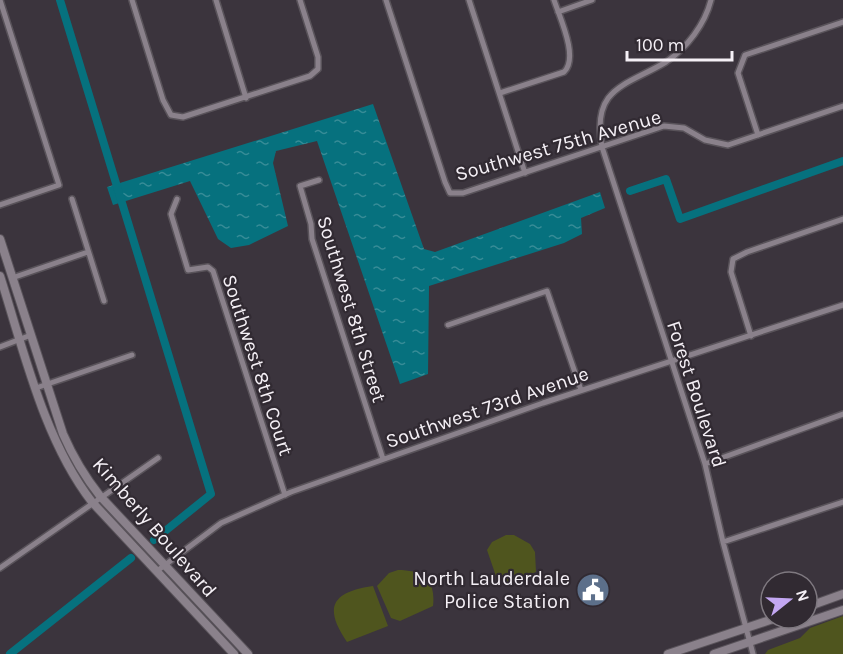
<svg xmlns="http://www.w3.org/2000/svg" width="843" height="654" viewBox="0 0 843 654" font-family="Karla,sans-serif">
  <defs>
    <pattern id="water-ripples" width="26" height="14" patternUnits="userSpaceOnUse" patternTransform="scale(1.5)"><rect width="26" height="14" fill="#06717e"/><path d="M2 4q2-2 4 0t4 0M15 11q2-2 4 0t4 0" fill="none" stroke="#378c97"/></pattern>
  </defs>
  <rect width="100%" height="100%" fill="#3b343d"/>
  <path fill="#4f551e" d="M506 535H514L530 544 535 552 536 572 504 584 498 582 487 550 492 542Z
    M398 570C423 570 436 580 433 606L400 621 391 618 377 586 389 573Z
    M373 586 388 626 347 642C323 607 332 592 373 586Z
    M843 616V654H765L768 650 800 638 810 628Z"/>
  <path fill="url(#water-ripples)" d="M373 104 424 249 435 252 600 192 605 208 581 218 582 234 564 243 429 286 428 374 400 384 317 141 276 151 273 163 288 226 249 245 231 248 218 239 190 181 113 205 107 187Z"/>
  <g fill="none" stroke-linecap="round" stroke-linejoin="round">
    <path stroke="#06717e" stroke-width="8" d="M60 0 211 494 154 540
      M630 191 666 179 680 219 843 161
      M10 654 131 558"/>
    <g stroke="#59535a" stroke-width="8">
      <path id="street" d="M132 0 163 100 171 115 183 117 310 76 318 69V57L300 0
        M216 0 246 98
        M386 0 445 182 450 193H463L664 126 684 128 705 140 728 145 843 106
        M469 0 525 173
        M711 0C705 24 687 48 666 62 626 86 591 87 602 147L705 464 723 542 753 654
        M558 12 592 0
        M500 93 564 72C579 58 560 18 554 0
        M758 135 738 73 745 55 843 22
        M319 180 300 186 311 224 312 239 383 459
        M72 199 104 301
        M177 199 171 214 188 270 208 267 213 271 285 495
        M0 205 59 185 0 0
        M12 278 88 252
        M448 325 547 291 581 390
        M751 336 731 272 733 259 747 252 843 219
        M0 347 31 335
        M36 388 132 355
        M705 464 843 414
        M723 542 843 502
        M0 568 158 458
        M157 571 221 523 291 492 543 403 843 305"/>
    </g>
    <g stroke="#59535a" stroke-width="10">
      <path id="secondary" d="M0 239 63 434C73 457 85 477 100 496L248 654
        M0 276C24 351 44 440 92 502L234 654
        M807 607 843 594
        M668 654 776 618
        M714 654 843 610"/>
    </g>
    <use href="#street" stroke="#8a818b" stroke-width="5"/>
    <use href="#secondary" stroke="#8a818b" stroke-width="8"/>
  </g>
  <defs>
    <g id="civic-disc" transform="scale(1.725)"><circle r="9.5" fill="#5c6f8a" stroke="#312a32"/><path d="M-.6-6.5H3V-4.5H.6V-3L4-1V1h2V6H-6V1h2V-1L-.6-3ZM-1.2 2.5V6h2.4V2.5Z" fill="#fff"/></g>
  </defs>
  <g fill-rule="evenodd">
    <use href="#civic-disc" x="593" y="590"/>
  </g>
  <g text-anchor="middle" stroke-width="4.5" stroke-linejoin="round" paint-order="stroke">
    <g font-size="20" fill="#f5f0f6" stroke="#312a32">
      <text transform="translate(558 145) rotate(-16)" y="7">Southwest 75th Avenue</text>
      <text transform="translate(352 309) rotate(73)" y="7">Southwest 8th Street</text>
      <text transform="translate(258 365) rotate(72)" y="7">Southwest 8th Court</text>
      <text transform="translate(697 394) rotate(72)" y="7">Forest Boulevard</text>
      <text transform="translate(487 407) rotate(-19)" y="7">Southwest 73rd Avenue</text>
      <text transform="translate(155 527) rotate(49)" y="7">Kimberly Boulevard</text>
    </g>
    <g font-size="20" fill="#f5f0f6" stroke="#312a32" text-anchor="end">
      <text x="570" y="585">North Lauderdale<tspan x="570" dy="23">Police Station</tspan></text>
    </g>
  </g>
  <g transform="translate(789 600) rotate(72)"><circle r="28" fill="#312a32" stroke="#7f7980" stroke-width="1.5"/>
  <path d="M0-4.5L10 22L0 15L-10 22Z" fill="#c3a7f2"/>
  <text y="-9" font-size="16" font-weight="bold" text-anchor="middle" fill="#f5f0f6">N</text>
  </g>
  <path d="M627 51v9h105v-9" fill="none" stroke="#f5f0f6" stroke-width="3"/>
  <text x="636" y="51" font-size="18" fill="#f5f0f6" stroke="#312a32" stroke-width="4.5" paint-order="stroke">100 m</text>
</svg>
